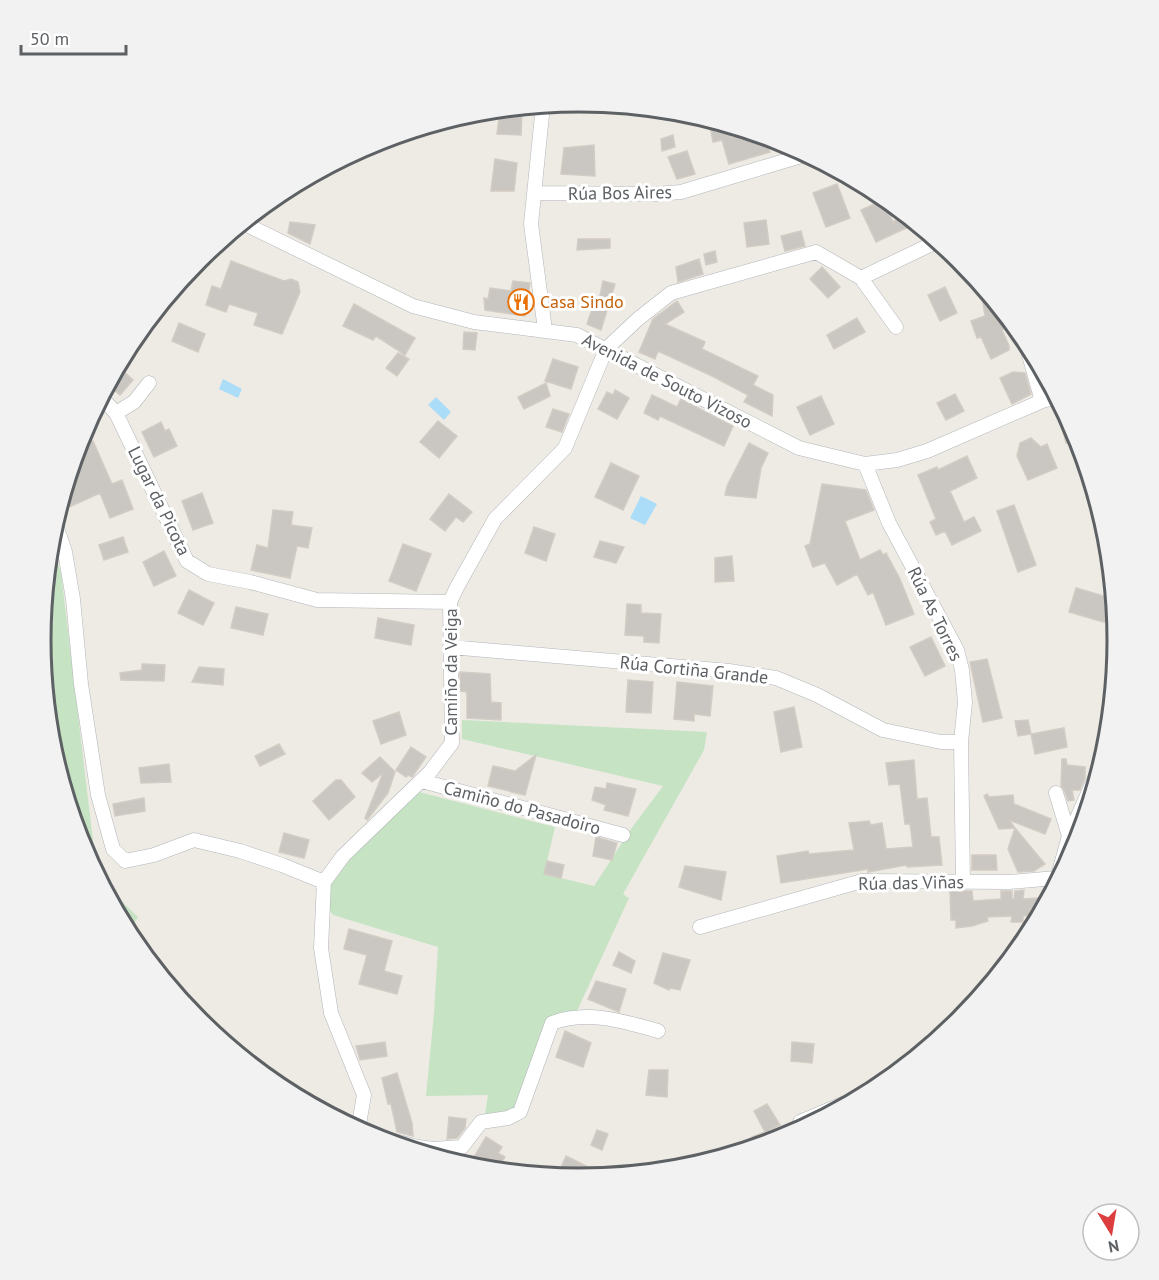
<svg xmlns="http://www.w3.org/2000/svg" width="1159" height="1280" viewBox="0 0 1159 1280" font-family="'PT Sans',sans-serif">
  <rect width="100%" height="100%" fill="#eeebe5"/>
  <path fill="#c6e3c3" d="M50 539 61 573 97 874 81 846 51 745 41 640Z
    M462 720 707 732 704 750 623 894 629 898 577 1011 561 1012 552 1017 514 1110 508 1113 485 1114 488 1095 426 1096 434 1013 438 947 333 915 328 908 330 885 363 843 419 792 555 827 544 874 594 886 631 829 663 786 462 739Z
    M99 879 138 917 128 934Z"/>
  <path fill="#abddf8" d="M223 379 242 389 238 398 219 389Z
    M436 397 451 412 444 420 428 405Z
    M641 496 657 504 645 525 630 518Z"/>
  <path fill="#cac6c1" stroke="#d2ccc4" stroke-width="1.5" d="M500 110 522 111 521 135 497 134Z
    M709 119 730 125 732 138 748 132 751 140 763 137 770 152 729 164 722 140 713 142Z
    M673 135 675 147 662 151 661 139Z
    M594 145 595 176 561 174 564 148Z
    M687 151 695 174 677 179 668 157Z
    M495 159 517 163 514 191H491Z
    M837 184 850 218 826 227 813 193Z
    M883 200 893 222 906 214 917 223 876 242 861 210Z
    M766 220 769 244 747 247 744 223Z
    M290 222 315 225 310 244 288 233Z
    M801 231 805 246 785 251 781 236Z
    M578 239H610V248L577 250Z
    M715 251 717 262 706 265 704 254Z
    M699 259 703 274 678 282 676 267Z
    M231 261 284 281 291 279 298 282 300 292 282 334 254 325 258 313 229 304 226 312 206 305 212 286 221 289Z
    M822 267 840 287 828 298 810 279Z
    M513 281 530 283 525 316 485 310 484 298 488 299 490 288 511 291Z
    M603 281 615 284 601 330 587 324 594 303 598 305Z
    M980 283 1006 314 1010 327 1002 330 1009 346V350L991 359 981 337 977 338 971 321 985 316Z
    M945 287 957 313 940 321 928 295Z
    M677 301 684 312 665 324 705 342 702 349 758 376 753 385 773 395 772 416 744 402 748 395 712 376 658 351 655 359 639 352 653 319Z
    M354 304 415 338 405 355 376 336 373 340 343 326Z
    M857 318 865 332 834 349 827 335Z
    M179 323 205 334 198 352 172 341Z
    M464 332 477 333 475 350 463 349Z
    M398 353 409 359 397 376 386 368Z
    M553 359 578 367 571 389 545 381Z
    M118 366 133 380 120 395 108 385Z
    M1013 372 1025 373 1031 394 1012 404 1000 378Z
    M546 383 550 396 524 409 518 397Z
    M615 390 629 398 617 419 598 409 607 392 613 395Z
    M955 394 964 411 946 420 937 403Z
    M652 395 677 407 681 399 733 426 724 446 660 416 658 420 644 413Z
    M821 396 834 424 810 435 797 407Z
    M1062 405 1078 434 1079 439 1066 443 1057 407Z
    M553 409 569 414 562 432 546 427Z
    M438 421 457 436 439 458 420 442Z
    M161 422 165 431 169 429 177 446 154 457 142 432Z
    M1031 438 1041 447 1047 444 1057 468 1028 480 1017 456 1020 443Z
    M93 441 112 484 122 480 133 509 110 518 100 493 58 512 68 477 78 471 73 461 77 447Z
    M749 443 768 453 761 468 756 498 725 495 727 486Z
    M967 456 977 478 950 491 964 522 974 517 981 531 952 545 945 531 936 535 930 522 936 519 918 475 937 467 938 470Z
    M611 463 639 476 623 510 595 497Z
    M822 484 866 490 874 510 845 521 860 560 880 550 883 555 886 553 900 579 914 614 886 625 873 592 868 595 857 574 837 585 825 563 813 567 805 546 810 544Z
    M202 493 213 523 193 530 182 501Z
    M449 494 472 512 463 522 456 517 445 531 430 519Z
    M1014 505 1036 565 1018 572 997 511Z
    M273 510 293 512 291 525 312 528 308 548 297 546 290 578 251 570 257 545 268 548Z
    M534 527 555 534 546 561 525 553Z
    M123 537 128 552 104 560 99 545Z
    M600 541 624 547 616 563 594 557Z
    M403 544 431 554 416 591 389 581Z
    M164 551 176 576 154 586 143 562Z
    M732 556 734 581 715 582V558Z
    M1076 588 1114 599 1107 623 1069 612Z
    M189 590 214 603 203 625 178 613Z
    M627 604 641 605V613L661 614 659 643 644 642V636L625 635Z
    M236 607 268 614 263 635 231 628Z
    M378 618 414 625 411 645 375 638Z
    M931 637 945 666 925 676 910 647Z
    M987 659 1002 718 983 722 970 662Z
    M142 664 165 665 164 681 121 680 120 673 142 670Z
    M199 667 224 669 223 685 192 682Z
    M460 672 490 674 491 702 501 703V720L467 718V692L460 691Z
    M628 680 653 682 651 713 626 712Z
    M677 682 713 686 710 716 694 714V721L674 719Z
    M794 707 802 747 781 752 774 712Z
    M399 712 406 735 381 744 373 721Z
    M1028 720 1031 734 1018 736 1015 721Z
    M1064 728 1067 747 1035 754 1031 734Z
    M279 744 285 754 260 766 255 756Z
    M411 747 426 757 412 777 408 775 406 777 396 770Z
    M536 755 525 795 488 786 493 766 515 771Z
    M380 757 395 772 388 793 367 820 365 818 383 773 372 782 362 773Z
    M1062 759H1066L1067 765 1085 767V778L1080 790H1072L1074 800 1068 801 1064 790 1061 786Z
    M914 760 917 799 927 798 931 837H939L942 865 907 867 906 865 868 872V869L781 883 777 856 808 851 809 854 854 850 849 823 869 821 871 825 882 823 886 849 913 847 910 824H905L900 784 889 785 886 763Z
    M169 764 171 782 141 783 139 768Z
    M336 780H341L355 797 329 820 313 801Z
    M607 783 636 789 628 816 604 810 606 805 592 800 595 787 606 789Z
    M987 794 989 797 1013 795 1014 804 1051 819 1045 834 1009 820 1015 828 999 829 984 796Z
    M144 798 145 811 115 816 113 804Z
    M1015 828 1045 864 1034 871 1018 872 1008 849Z
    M284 833 309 840 304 858 279 852Z
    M596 837 617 843 612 860 593 856Z
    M972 855H996L997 870H972Z
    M547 861 564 865 561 878 544 874Z
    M685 866 726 872 721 900 679 887Z
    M1024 890 1023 899 1038 898 1039 913H1031V915L1023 916V922H1011L1012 916 987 917 988 921 972 926 956 928V920H951L950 891H972L973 901 1001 899V891H1012V899H1014L1015 891Z
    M349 929 392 941 384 971 402 976 397 994 359 984 367 955 344 949Z
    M619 952 635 961 631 973 613 965Z
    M663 953 690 960 680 990 670 988 669 990 654 983Z
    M596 981 626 989 619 1012 588 999Z
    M565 1031 591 1043 583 1067 556 1057Z
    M385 1042 387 1056 360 1060 356 1046Z
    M792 1042 814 1044 812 1063 791 1061Z
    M649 1070H668L667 1097 646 1095Z
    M397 1073 412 1123 413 1136 397 1132 391 1104H388L382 1078Z
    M767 1104 780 1125 770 1130 774 1128 782 1139 757 1147 752 1137 765 1132 754 1111Z
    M449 1117 466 1119 465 1128 457 1138 447 1139Z
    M597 1130 608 1134 602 1150 591 1145Z
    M486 1137 502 1147 498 1153 505 1157 496 1170 487 1164 483 1169 468 1167Z
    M566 1156 594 1170 591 1178 557 1177Z"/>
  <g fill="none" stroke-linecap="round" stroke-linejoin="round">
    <g stroke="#b2b5b9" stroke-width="15">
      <path id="minor" d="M543 105 531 224 545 330
        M534 193 656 194 681 192 808 154
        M243 223 413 306 474 322 577 335 799 448 865 464 897 460 927 451 1042 401 1058 397
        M861 278 896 327
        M1024 337 1042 401
        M101 397 116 413 187 561 208 574 250 582 317 600 450 602
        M116 413 134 402 149 383
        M865 464 889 523 957 650 962 670 965 702 961 742 963 881
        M55 522 65 552 73 599 81 684 98 795 113 849 125 861 154 855 194 840 240 851 282 865 324 882
        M450 647 729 671 776 678 817 695 883 730 941 742H961
        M422 781 623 835
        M1056 793 1069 836
        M1054 890 1069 836 1106 753
        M700 927 862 881 1009 882 1056 878
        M360 1126 368 1134 418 1147 433 1149 462 1147 481 1122 508 1118 520 1112 552 1023C588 1010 623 1021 658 1031
        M358 1130 364 1095 331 1013 321 948 324 882 343 856 430 772 452 743 450 602 457 587 495 519 565 448 606 349 638 319 671 293 816 252 861 278 938 241
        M798 1132 800 1122 845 1103H850"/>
    </g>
    <use href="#minor" stroke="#fff" stroke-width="14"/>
  </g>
  <defs>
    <g id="restaurant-ring" transform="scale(1.35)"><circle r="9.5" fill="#fff" stroke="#e8710a" stroke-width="1.5"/><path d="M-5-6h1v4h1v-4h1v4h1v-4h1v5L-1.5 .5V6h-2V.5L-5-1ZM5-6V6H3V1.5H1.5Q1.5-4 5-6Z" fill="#e8710a"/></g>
  </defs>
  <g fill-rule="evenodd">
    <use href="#restaurant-ring" x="521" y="302"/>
  </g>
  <g text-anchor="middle" stroke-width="6" stroke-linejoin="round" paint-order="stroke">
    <g font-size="18" fill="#5d6164" stroke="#fff">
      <text transform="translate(620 193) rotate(-1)" y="6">Rúa Bos Aires</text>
      <text transform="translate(667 381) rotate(27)" y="6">Avenida de Souto Vizoso</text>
      <text transform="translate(159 501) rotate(64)" y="6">Lugar da Picota</text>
      <text transform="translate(935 614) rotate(64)" y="6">Rúa As Torres</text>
      <text transform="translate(694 670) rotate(6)" y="6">Rúa Cortiña Grande</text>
      <text transform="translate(451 672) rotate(-90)" y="6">Camiño da Veiga</text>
      <text transform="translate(522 808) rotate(15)" y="6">Camiño do Pasadoiro</text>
      <text transform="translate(911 883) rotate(-1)" y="6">Rúa das Viñas</text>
    </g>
    <g font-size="18" fill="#c56008" stroke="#fff" text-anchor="start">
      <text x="540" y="308">Casa Sindo</text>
    </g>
  </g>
  <path d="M0 0H1159V1280H0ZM51 640a528 528 0 1 1 1056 0a528 528 0 1 1-1056 0Z" fill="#f2f2f3" fill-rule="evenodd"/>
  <path fill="none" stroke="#5d6164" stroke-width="3" d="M51 640a528 528 0 1 1 1056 0a528 528 0 1 1-1056 0Z"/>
  <g transform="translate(1111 1232) rotate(169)"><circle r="28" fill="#ffffff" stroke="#bec0c1" stroke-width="1.5"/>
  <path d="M0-4.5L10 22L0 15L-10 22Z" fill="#dc3d3f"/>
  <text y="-9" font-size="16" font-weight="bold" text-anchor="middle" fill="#5d6164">N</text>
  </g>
  <path d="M21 45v9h105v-9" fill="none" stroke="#5d6164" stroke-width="3"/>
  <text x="30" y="45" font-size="18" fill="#5d6164" stroke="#ffffff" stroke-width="4.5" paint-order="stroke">50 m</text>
</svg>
